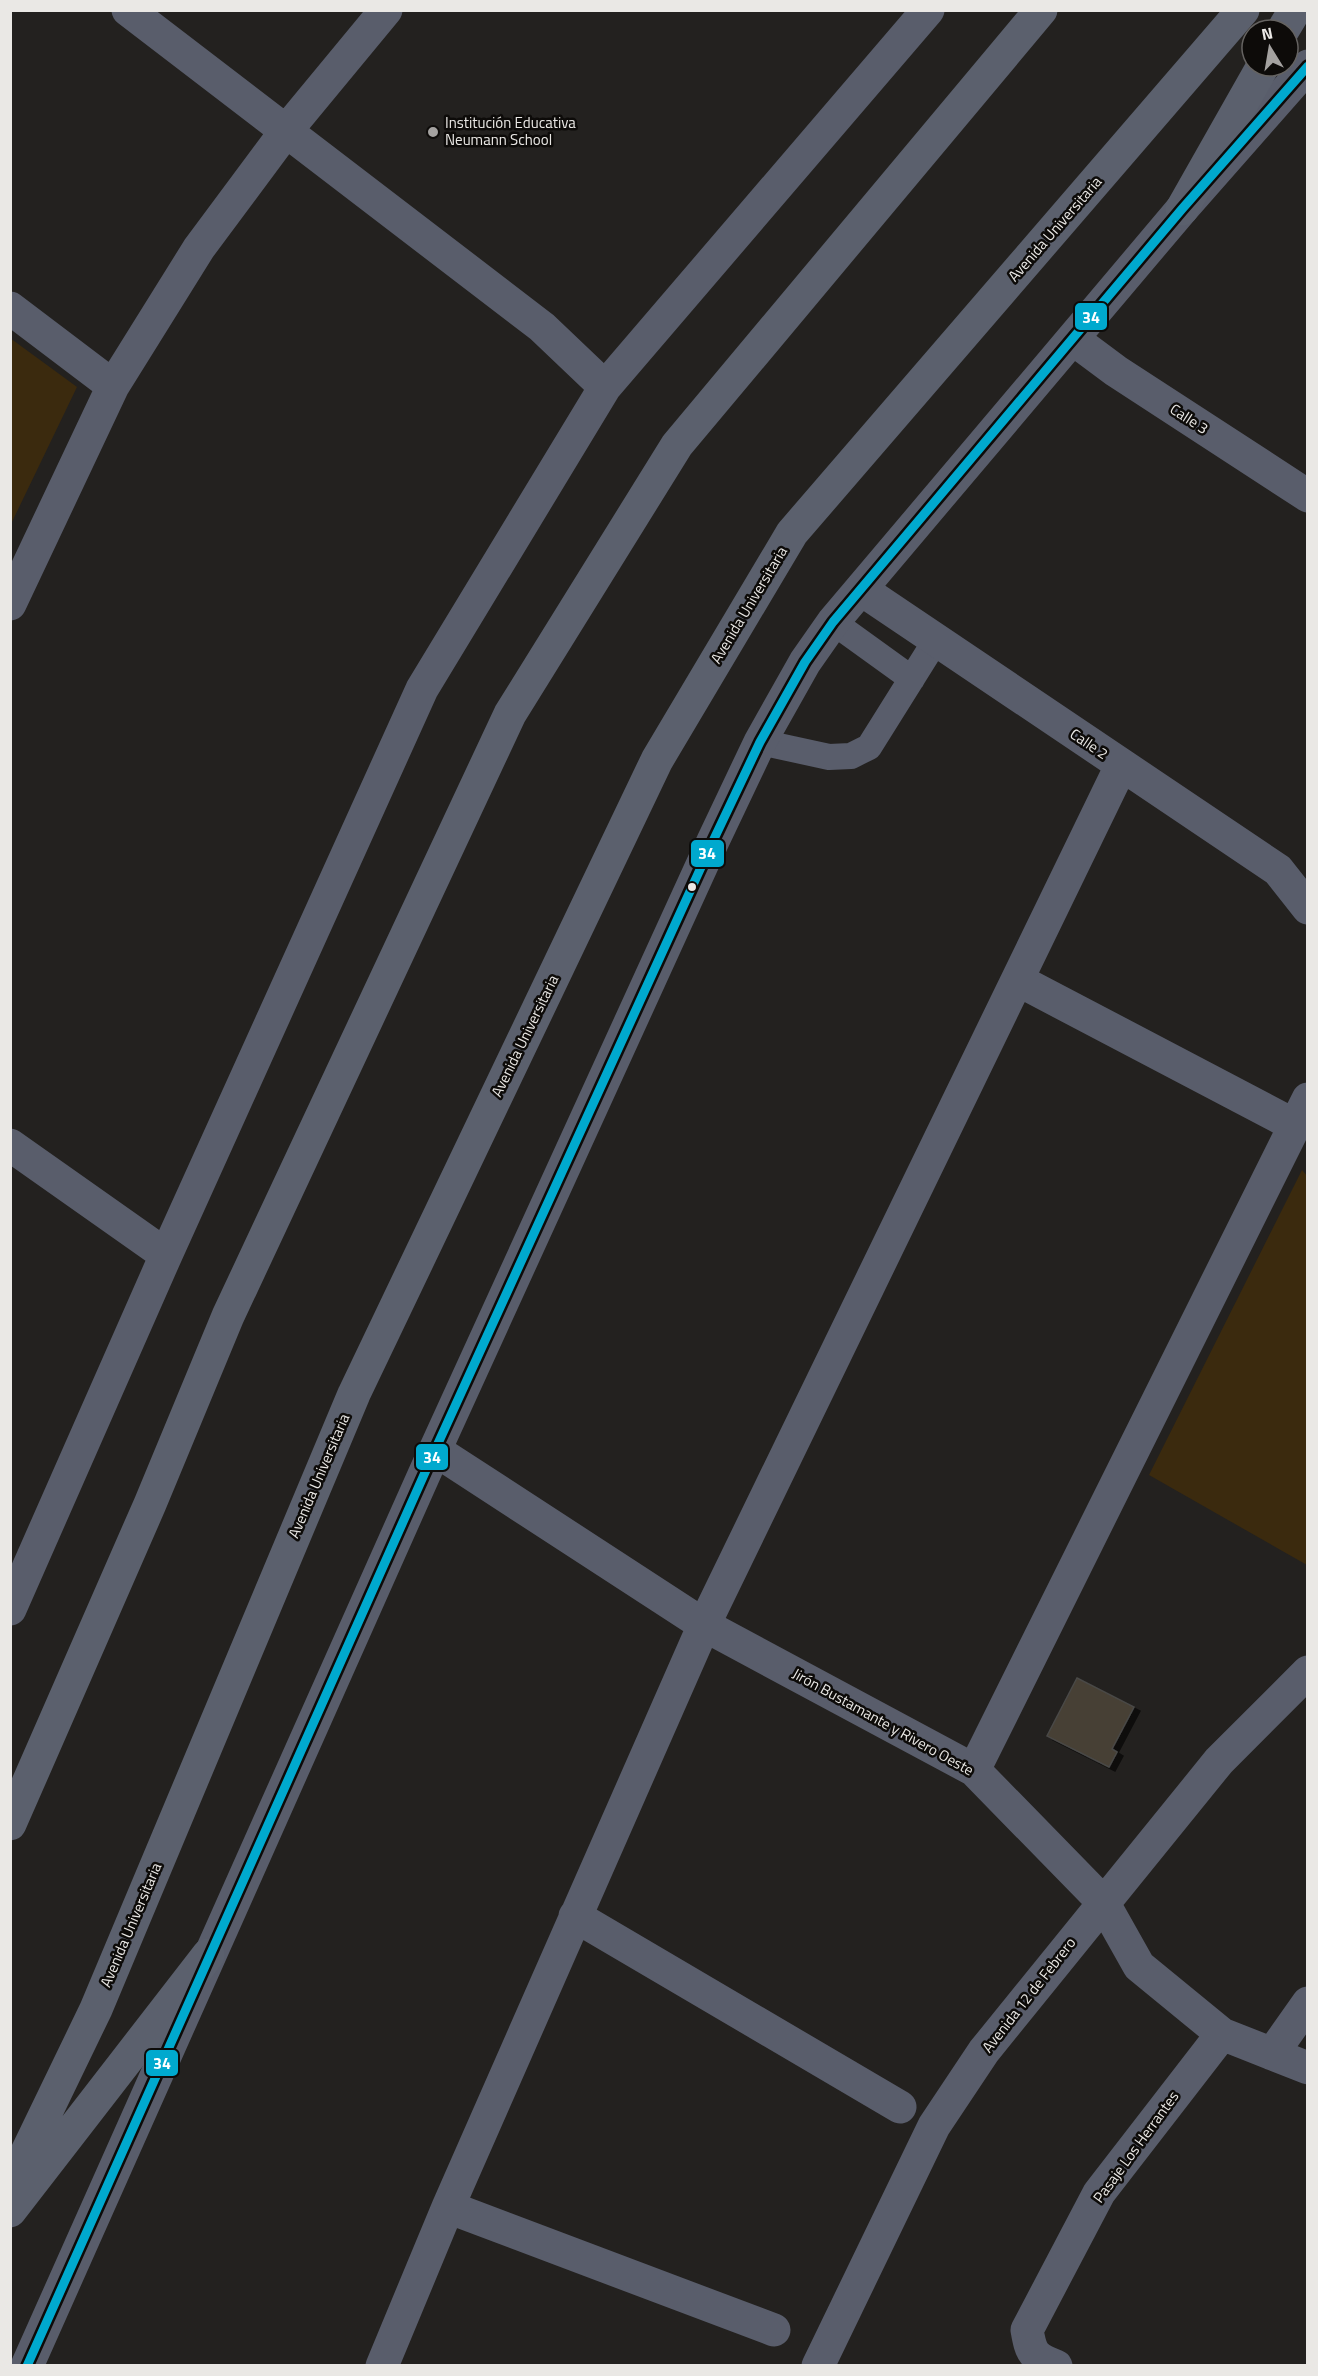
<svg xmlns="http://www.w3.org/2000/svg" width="1318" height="2376" viewBox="0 0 1318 2376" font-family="'Titillium Web',sans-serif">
  <defs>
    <filter id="shadow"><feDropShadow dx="6" dy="4" stdDeviation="0" flood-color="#0009"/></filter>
  </defs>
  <rect width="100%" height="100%" fill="#23211f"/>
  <path fill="#3b2a0e" d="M10 338 77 387 11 524H10Z
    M1302 1170 1308 1177 1307 1565 1149 1475Z"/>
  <path fill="#474034" stroke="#494846" stroke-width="1.5" filter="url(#shadow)" d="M1077 1678 1134 1707 1112 1749 1117 1752 1109 1767 1047 1736Z"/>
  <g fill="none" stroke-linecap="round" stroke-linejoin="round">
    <path stroke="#595d6b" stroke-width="26" d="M833 622 912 679
      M760 742 829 757 851 756 869 747 936 640"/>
    <path stroke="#595d6b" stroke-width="33" d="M128 10 542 327 605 387
      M10 308 113 386
      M1073 339 1116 371 1308 496
      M862 590 1278 870 1308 908
      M10 604 113 386 199 248 286 131 386 10
      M1018 980 1296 1126
      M10 1145 166 1255
      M435 1450 704 1625 974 1770 1103 1902 1139 1966 1222 2034 1308 2068
      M10 1609 166 1255 422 689 605 387 928 10
      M974 1770 1308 1099
      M575 1916 900 2107
      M1272 2054 1308 2003
      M448 2207 774 2330
      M27 2366 435 1450 713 841 760 742 805 662 833 622 1182 209 1308 66
      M382 2366 448 2207 704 1625 1121 766
      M818 2366 934 2126 984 2051 1219 1761 1308 1672
      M1056 2366C1033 2357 1031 2353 1027 2330L1099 2193 1222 2034"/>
    <path stroke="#5b606d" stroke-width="33" d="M1283 30 1295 10
      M1182 209 1263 66
      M10 1824 150 1504 228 1316 510 714 677 445 1041 10
      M10 2187 96 2009 354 1394 657 760 792 533 1243 10
      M10 2211 208 1955"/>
    <g stroke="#0d0b09" stroke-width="14">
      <path id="bus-1" d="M27 2366 435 1450 713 841 760 742 805 662 833 622 1182 209 1308 66"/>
    </g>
    <use href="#bus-1" stroke="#00a9ce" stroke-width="9"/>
  </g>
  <circle fill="#a4a2a0" stroke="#0d0b09" stroke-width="2" cx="433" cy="132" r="6"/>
  <circle fill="#eae8e5" stroke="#0d0b09" stroke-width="2" cx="692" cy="887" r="5"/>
  <g text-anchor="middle" stroke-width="5" stroke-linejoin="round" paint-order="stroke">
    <g font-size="15" fill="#eae8e5" stroke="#0d0b09" text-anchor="start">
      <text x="445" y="128">Institución Educativa<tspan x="445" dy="17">Neumann School</tspan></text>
    </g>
    <g font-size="15" fill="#eae8e5" stroke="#0d0b09">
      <text transform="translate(1055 229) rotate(-49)" y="5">Avenida Universitaria</text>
      <text transform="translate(1189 419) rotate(33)" y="5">Calle 3</text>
      <text transform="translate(749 605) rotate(-59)" y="5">Avenida Universitaria</text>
      <text transform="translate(1089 744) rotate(34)" y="5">Calle 2</text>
      <text transform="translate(525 1036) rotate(-64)" y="5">Avenida Universitaria</text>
      <text transform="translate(319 1476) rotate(-67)" y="5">Avenida Universitaria</text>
      <text transform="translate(883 1722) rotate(29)" y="5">Jirón Bustamante y Rivero Oeste</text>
      <text transform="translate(131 1925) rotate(-67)" y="5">Avenida Universitaria</text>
      <text transform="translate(1029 1995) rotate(-52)" y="5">Avenida 12 de Febrero</text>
      <text transform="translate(1136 2147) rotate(-54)" y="5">Pasaje Los Herrantes</text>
    </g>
  </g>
  <g stroke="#0d0b09" stroke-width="2">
    <rect x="1074" y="302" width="34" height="29" rx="6" fill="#00a9ce"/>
    <rect x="690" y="839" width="35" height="29" rx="6" fill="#00a9ce"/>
    <rect x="415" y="1443" width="34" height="28" rx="6" fill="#00a9ce"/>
    <rect x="145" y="2049" width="34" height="28" rx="6" fill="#00a9ce"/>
  </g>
  <g font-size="16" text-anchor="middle" font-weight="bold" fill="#fff">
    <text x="1091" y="323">34</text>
    <text x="707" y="859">34</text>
    <text x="432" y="1463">34</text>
    <text x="162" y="2069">34</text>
  </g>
  <rect width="1318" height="2376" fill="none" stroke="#eae8e5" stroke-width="24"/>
  <g transform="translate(1270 48) rotate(349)"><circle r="28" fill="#0d0b09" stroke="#656361" stroke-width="1.5"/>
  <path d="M0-4.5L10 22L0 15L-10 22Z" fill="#a4a2a0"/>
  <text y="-9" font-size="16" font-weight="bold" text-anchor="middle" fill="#eae8e5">N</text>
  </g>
</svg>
